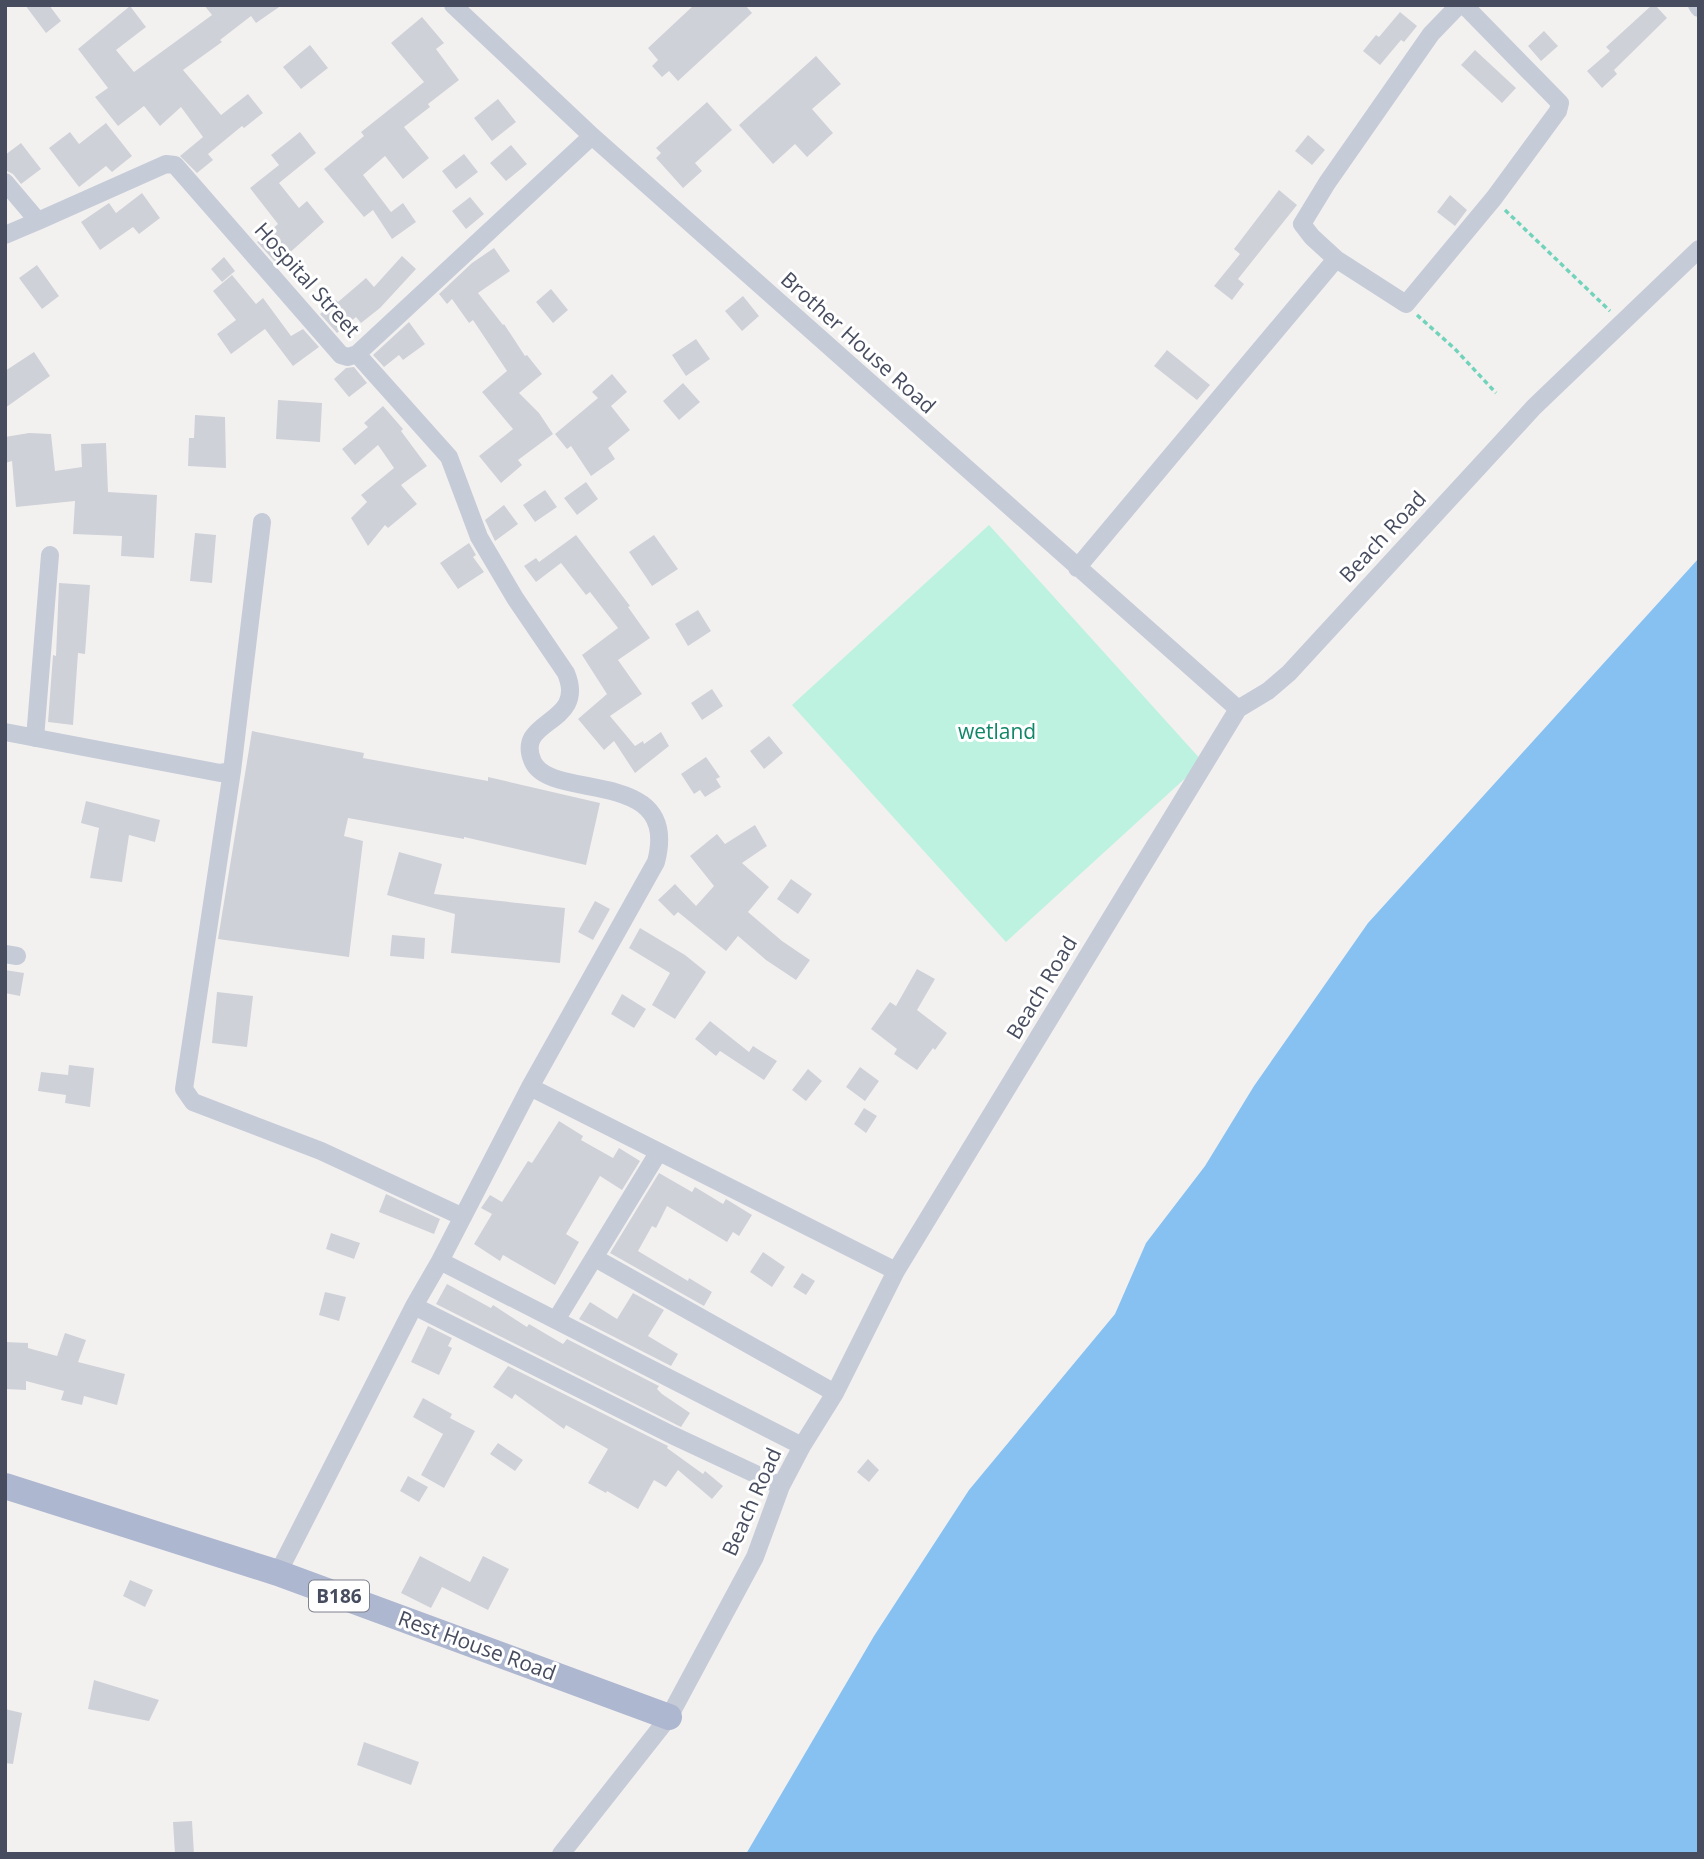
<svg xmlns="http://www.w3.org/2000/svg" width="1704" height="1859" viewBox="0 0 1704 1859" font-family="'Open Sans',sans-serif">
  <rect width="100%" height="100%" fill="#f3f1f0"/>
  <path fill="#bcf2df" d="M989 525 1203 762 1006 942 792 705Z"/>
  <path fill="#87c1f2" d="M1699 558V1854H746L874 1636 969 1490 1115 1314 1146 1243 1205 1166 1254 1086 1368 923Z"/>
  <path fill="#cfd1d8" d="M25 5H49L61 21 46 33Z
    M204 5H282L256 23 251 16 220 40 222 42 183 70 221 115 248 94 263 113 244 128 242 126 208 154 213 160 197 173 180 156 203 137 181 107 160 126 144 106 118 126 95 97 108 88 78 49 130 6 146 27 116 50 134 72 212 15Z
    M694 5H745L752 13 678 81 669 71 662 77 652 66 658 60 648 48Z
    M1652 5H1655L1667 18 1614 70 1617 74 1602 88 1587 71 1610 51 1606 47Z
    M1400 12 1417 26 1404 42 1401 40 1380 65 1363 51 1376 35 1379 37Z
    M422 17 444 43 436 49 459 80 428 104 430 107 404 127 429 158 403 179 385 156 363 175 391 212 403 203 416 222 392 239 373 210 364 217 324 169 364 136 361 132 424 82 391 43Z
    M1544 31 1558 46 1541 61 1528 46Z
    M310 45 328 68 301 89 283 67Z
    M1475 50 1516 88 1502 103 1461 65Z
    M816 56 841 84 812 109 833 133 807 157 795 144 773 164 739 125Z
    M498 99 516 122 492 141 474 118Z
    M707 102 732 130 695 163 702 171 683 188 656 158 661 153 656 148Z
    M106 123 132 156 112 172 106 166 79 187 49 148 70 132 79 144Z
    M300 132 316 153 279 183 299 208 307 201 324 222 277 264 257 242 278 224 250 188 279 165 271 155Z
    M1308 135 1325 150 1312 165 1295 151Z
    M21 143 41 169 21 184 13 174 5 170V155Z
    M511 145 527 164 506 181 490 163Z
    M464 154 478 172 456 189 442 171Z
    M1279 190 1297 205 1238 279 1244 284 1232 300 1214 286 1240 254 1234 249Z
    M142 193 160 218 139 234 133 227 100 250 81 222 109 203 116 213Z
    M1450 195 1467 210 1455 226 1437 212Z
    M470 197 484 214 466 229 452 211Z
    M494 248 510 271 478 293 503 325 504 324 525 356 527 355 542 374 519 393 539 413 553 434 518 460 522 465 501 483 479 456 513 429 482 392 507 371 473 320 469 323 452 299 447 304 439 294 472 263Z
    M402 256 416 269 380 308 361 323 356 317 337 333 320 314 336 300 338 302 366 278 374 287Z
    M224 257 235 271 222 282 211 269Z
    M37 265 59 296 42 309 19 278Z
    M232 275 256 304 263 298 291 336 303 329 319 347 293 366 265 329 231 354 217 334 236 320 213 291Z
    M551 289 568 310 553 323 536 302Z
    M743 296 759 316 742 331 725 311Z
    M409 322 425 344 403 360 399 355 384 367 373 355Z
    M696 339 710 359 686 376 672 355Z
    M1167 350 1210 385 1197 400 1154 366Z
    M34 352 50 376 5 408V371Z
    M354 367 367 383 349 397 334 379 346 368Z
    M612 374 627 392 611 406 630 430 608 448 615 459 591 476 571 446 567 449 555 434 598 398 592 392Z
    M683 383 700 402 679 420 663 401Z
    M278 400 322 403 320 442 276 439Z
    M383 406 403 429 401 431 427 466 401 485 417 504 388 528 385 525 368 546 351 518 367 502 361 495 394 468 378 445 355 465 342 449 368 427 364 423Z
    M195 415 225 417 226 468 188 466 189 438H194Z
    M29 433 51 434 55 471 82 467 81 444 106 443 108 492 157 495 154 558 121 556 122 536 73 534 75 501 16 507 12 461 5 463V437Z
    M586 482 598 499 577 515 564 498Z
    M545 490 557 507 535 522 523 505Z
    M504 505 518 524 495 541 485 520Z
    M195 533 216 535 212 583 190 581Z
    M576 535 630 606 628 607 650 638 618 660 642 694 610 716 635 746 643 741 644 744 661 732 669 746 635 773 614 741 604 750 578 719 607 694 582 655 618 628 590 592 586 595 561 563 536 582 524 566 536 558 539 562Z
    M654 535 678 569 652 586 629 552Z
    M469 543 476 555 473 557 484 572 458 589 440 563Z
    M59 583 90 585 85 654 78 653 73 725 48 722 53 655 56 656Z
    M698 610 711 631 688 646 675 624Z
    M712 689 723 706 702 720 691 703Z
    M252 731 364 753 363 758 488 781V777L600 803 586 865 464 837V839L348 818 344 836 363 841 349 957 218 939Z
    M769 736 783 753 764 769 750 751Z
    M706 757 720 777 716 779 721 787 705 797 700 790 694 794 681 774Z
    M86 801 160 820 155 842 129 835 122 882 90 878 99 828 81 823Z
    M755 825 767 846 742 863 769 887 748 912 782 941 810 960 796 980 766 960 738 936 726 951 678 912 674 916 658 900 675 884 696 906 714 886 690 856 717 834 725 844Z
    M399 852 442 864 434 894 565 908 560 963 451 953 455 914 387 895Z
    M791 879 812 894 798 914 777 899Z
    M595 901 610 909 593 940 578 932Z
    M640 928 685 955 706 972 675 1019 652 1005 670 973 629 948Z
    M392 935 425 938 424 959 390 956Z
    M917 969 935 979 917 1010 947 1033 935 1050 933 1048 917 1070 894 1054 897 1049 871 1029 890 1002 896 1006Z
    M5 970 24 973 20 996 5 993Z
    M217 992 253 996 247 1047 212 1043Z
    M622 994 646 1009 634 1028 611 1014Z
    M710 1021 749 1052 753 1046 777 1061 764 1080 720 1051 716 1056 695 1039Z
    M69 1065 94 1068 90 1107 65 1103 66 1095 38 1091 41 1072 68 1075Z
    M860 1067 879 1081 865 1101 846 1087Z
    M808 1069 822 1081 806 1101 792 1090Z
    M864 1108 877 1116 866 1133 854 1124Z
    M559 1121 583 1136 581 1140 613 1158 619 1148 640 1161 622 1190 600 1176 566 1234 579 1242 555 1285 503 1255 500 1261 474 1244 492 1214 481 1208 490 1195 502 1202 528 1161 532 1163Z
    M659 1173 692 1192 695 1187 723 1204 726 1199 752 1215 739 1236 733 1232 727 1242 667 1206 656 1228 652 1226 638 1251 688 1281 689 1278 712 1292 704 1306 610 1253Z
    M386 1194 440 1219 434 1234 379 1212Z
    M331 1233 360 1243 354 1259 326 1249Z
    M763 1252 785 1267 772 1287 750 1272Z
    M802 1273 815 1281 806 1295 793 1287Z
    M447 1284 491 1308 493 1305 527 1327 529 1324 563 1344 567 1339 659 1386 657 1389 662 1394 690 1413 681 1427 436 1304Z
    M325 1292 346 1297 339 1321 319 1315Z
    M633 1293 664 1310 648 1336 678 1354 671 1366 579 1319 590 1302 617 1319Z
    M428 1326 452 1338 448 1346 452 1348 439 1375 411 1362Z
    M65 1333 86 1340 78 1362 125 1374 117 1405 84 1396 82 1405 61 1400 64 1391 26 1381V1390L5 1389V1342L28 1343V1348L57 1356Z
    M508 1366 668 1446 667 1448 703 1474 705 1471 723 1486 712 1499 678 1470 666 1487 654 1480 638 1509 607 1491 606 1493 588 1483 608 1449 566 1425 564 1429 515 1394 512 1399 493 1387Z
    M423 1398 452 1414 450 1418 475 1431 444 1488 421 1475 443 1434 413 1417Z
    M498 1443 523 1460 515 1471 490 1454Z
    M868 1459 879 1470 869 1482 857 1472Z
    M408 1476 428 1487 419 1502 400 1491Z
    M420 1556 470 1582 483 1556 509 1569 488 1610 442 1587 431 1608 401 1593Z
    M130 1580 153 1590 145 1607 123 1596Z
    M94 1680 159 1700 149 1721 88 1709Z
    M5 1709 22 1713 13 1764 5 1763Z
    M364 1742 419 1762 411 1785 357 1765Z
    M192 1821 194 1854H175L173 1822Z"/>
  <g fill="none" stroke-linecap="round" stroke-linejoin="round">
    <path stroke="#72d3bb" stroke-width="3.5" stroke-dasharray="5 3.5" stroke-linecap="butt" d="M1505 210 1610 311
      M1417 315 1455 349 1496 393"/>
    <path stroke="#c6cbd8" stroke-width="18" d="M453 5 592 136 1238 709
      M1697 5 1699 8
      M5 182 38 221 166 164 175 165 341 355 348 357 357 354 592 136
      M5 235 38 221
      M1336 259 1406 304 1494 198 1558 111 1560 103 1464 5
      M357 354 449 457 479 537 515 598 566 673C588 726 513 718 533 762 552 802 681 766 656 862L530 1087
      M1077 568 1336 259 1312 237 1302 224 1327 183 1431 34 1459 5
      M5 732 220 773 232 771 262 522
      M35 738 50 555
      M232 771 184 1089 193 1102 321 1151 463 1217
      M5 954 17 956
      M595 1258 835 1393
      M440 1261 802 1446
      M414 1306 672 1435 781 1486
      M556 1320 658 1153
      M278 1573 414 1306 440 1261 530 1087 896 1271
      M561 1854 669 1717 755 1557 781 1486 802 1446 835 1393 896 1271 1238 709 1268 691 1289 673 1534 407 1699 249"/>
    <path stroke="#aeb7d0" stroke-width="26" d="M5 1486 278 1573 669 1717"/>
  </g>
  <g text-anchor="middle" stroke-width="6" stroke-linejoin="round" paint-order="stroke">
    <rect fill="#fff" stroke="#7e828f" stroke-width="2" x="309" y="1580.5" width="60" height="31" rx="5"/>
    <g font-size="19" font-weight="bold" fill="#474d5f">
      <text x="339" y="1603">B186</text>
    </g>
    <g font-size="21" fill="#474d5f" stroke="#fff">
      <text transform="translate(307 280) rotate(48)" y="7">Hospital Street</text>
      <text transform="translate(858 343) rotate(42)" y="7">Brother House Road</text>
      <text transform="translate(1383 537) rotate(-47)" y="7">Beach Road</text>
      <text transform="translate(1042 988) rotate(-59)" y="7">Beach Road</text>
      <text transform="translate(752 1502) rotate(-66)" y="7">Beach Road</text>
      <text transform="translate(477 1646) rotate(20)" y="7">Rest House Road</text>
    </g>
    <g font-size="21" fill="#118669" stroke="#fff">
      <text x="997" y="739">wetland</text>
    </g>
  </g>
  <rect width="1704" height="1859" fill="none" stroke="#474d5f" stroke-width="14"/>
</svg>
